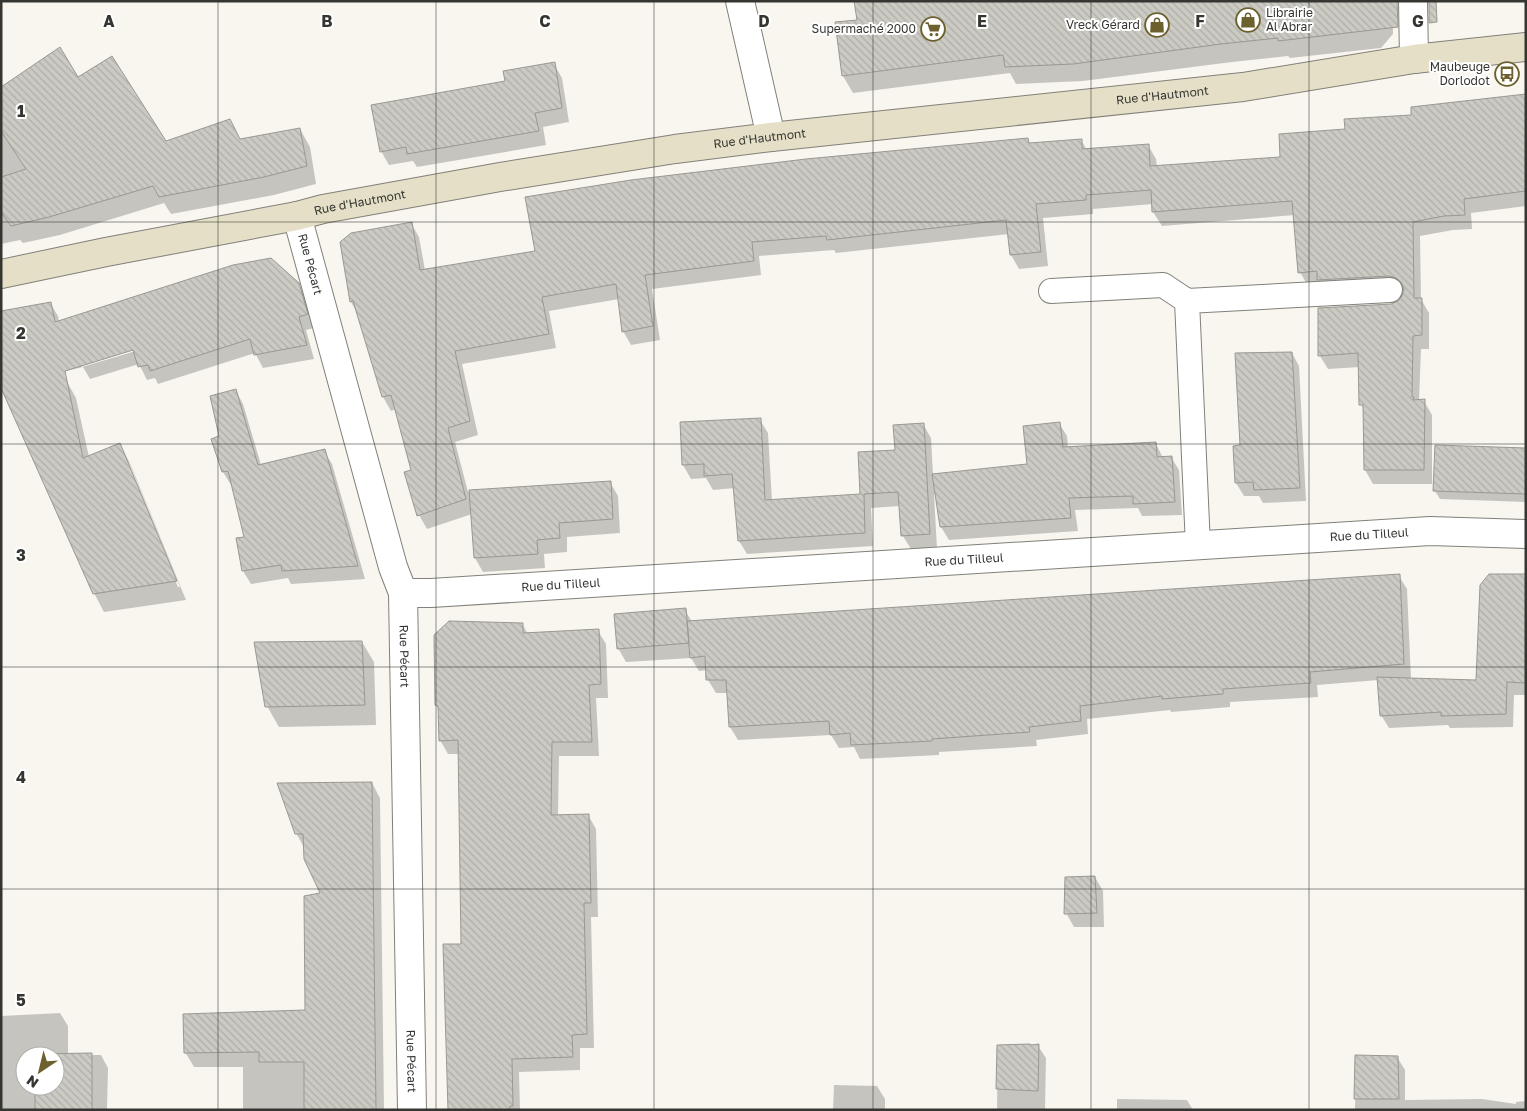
<svg xmlns="http://www.w3.org/2000/svg" width="1527" height="1111" viewBox="0 0 1527 1111" font-family="'Golos Text',sans-serif">
  <defs>
    <pattern id="building-back-hatch" width="6" height="6" patternUnits="userSpaceOnUse" patternTransform="scale(1.25)"><rect width="6" height="6" fill="#cbcac3"/><path d="M-1 5l2 2M0 0l6 6M5-1l2 2" fill="none" stroke="#afaea8"/></pattern>
  </defs>
  <rect width="100%" height="100%" fill="#f8f6ef"/>
  <path fill="#0003" fill-rule="evenodd" d="M1392 1 1393 34 1381 48 1290 58 1288 56 1232 62 1083 81 1016 84 1010 73 853 93 843 76Z
    M554 64 562 78 569 122 543 127 546 145 417 167 413 161 389 165 381 151 506 82Z
    M78 79 165 143 240 140 300 129 310 147 316 184 274 195 171 214 164 203 60 235 23 243 20 240 1 244V86L3 88Z
    M1526 95V206L1471 213 1472 229 1453 230 1420 236 1421 299 1429 313V349H1421L1419 401H1424L1432 415V484H1373L1365 470 1364 410 1361 404 1360 367 1328 369 1320 356 1391 305 1399 302 1404 296V291L1308 286 1300 272 1295 215 1162 226 1153 212V204L1093 209V214L1043 218 1048 266 1019 269 1011 255 1009 234 836 253 834 250 759 256 761 275 652 289 660 340 631 345 623 331 619 299 549 311 556 348 462 364 478 435 455 442 468 492 610 482 618 496 620 533 567 537V552L544 554 545 568 483 572 475 558 472 514 427 529 419 515 413 471 396 409 391 411 383 397 358 314 351 302 411 223 419 237 425 270 536 252 1028 140 1030 144 1081 140 1087 150 1148 145 1156 159 1157 167 1282 158 1346 130 1412 116Z
    M298 284 306 298 314 328 306 330 314 359 263 368 255 353 158 384 155 378 147 380 139 364 90 379 83 367 1 386V370L50 303 58 316 59 322ZM139 347V350L82 367V364Z
    M1292 353 1299 366 1306 501 1263 503 1259 496H1244L1236 483 1234 447H1241Z
    M66 380 76 398 89 457 120 445 130 463 186 600 104 612 94 593ZM127 462H129L180 587H178Z
    M236 391 243 404 261 465 324 451 332 464 365 579 291 584 288 578 251 584 243 571 238 539 246 538 233 485H231L223 472 221 437Z
    M760 420 768 433 772 501 861 495 896 451 923 424 931 438 933 475 1028 465 1059 423 1067 436 1068 448 1156 444 1163 458 1171 457 1179 470 1182 515 1142 516 1138 508 1075 510 1078 531 949 540 941 527 936 493 934 494 937 548 911 549 903 536 900 506 871 508 873 546 747 554 739 541 735 488 713 490 706 478 691 479 683 465Z
    M1526 449V502L1440 499 1435 491Z
    M1526 575V695H1514L1513 727 1450 728 1448 725 1389 728 1381 715 1379 680 1317 685 1318 697 1230 702V707L1171 712 1170 710 1087 719 1088 734 1036 740 1037 746 939 752V755L860 759 854 747 839 748 831 735 738 740 730 727 728 693H716L708 680 707 670 699 671 691 658 626 662 618 648 685 610 692 622 1399 576 1407 589 1411 679 1478 681Z
    M522 624 528 634 598 631 606 644 608 698H596L599 756H559L558 816 588 815 596 829 598 917H591L594 1048H580V1070L519 1072 520 1110H450L462 945 460 754H448L440 740 439 710 436 705Z
    M362 642 374 662 376 725 279 727 267 706Z
    M372 783 380 798 384 1110H243V1067H194L185 1052 306 1012 322 894 305 849 296 833Z
    M1095 877 1103 891 1104 927H1074L1066 913Z
    M60 1013 68 1026V1055H101L108 1068 107 1110H1V1016ZM25 1056H55V1086H25Z
    M998 1046H1038L1046 1058 1045 1110H997Z
    M1356 1056 1397 1057 1405 1070V1100L1482 1099 1516 1104V1102L1526 1101V1110H1355Z
    M834 1085 877 1086 885 1099V1110H833Z
    M1117 1099 1187 1100 1193 1110H1117Z"/>
  <path fill="url(#building-back-hatch)" stroke="#999891" d="M854 1H1397L1398 27 1278 41V38L1221 44 1073 64 1005 67 1003 55 842 76 835 22 857 20Z
    M1429 1H1436L1437 22 1429 23Z
    M60 47 78 77 112 56 166 141 230 119 240 139 300 128 307 166 264 177 159 197 153 186 49 217 11 226 1 212V177L26 169 1 131V87Z
    M555 62 562 108 535 113 539 131 407 154 406 147 380 152 371 105 505 81 503 71Z
    M1526 94V191L1464 199 1465 215 1444 216 1413 222 1414 298H1422V335L1413 336 1412 397H1414L1413 400 1425 399 1424 470H1364L1363 405H1359L1358 353 1318 356V308L1391 304 1398 301 1402 296 1404 289 1401 282 1396 278 1389 276 1317 280V271L1298 273 1292 201 1152 212 1151 190 1086 195V200L1036 204 1041 252 1010 255 1006 220 827 240 826 236 752 242 754 261 645 275 653 326 622 332 616 284 542 297 549 334 455 351 470 421 448 428 466 499 417 516 404 472 411 470 391 395 382 397 353 301 350 302 340 242 351 233 412 222 420 270 535 251 525 197 631 180 806 159 1028 138 1029 143 1082 139V149L1149 144 1150 166 1280 157 1279 134 1345 129 1344 119 1411 115V107Z
    M271 258 299 283 308 314 299 317 307 345 254 355 250 339 150 371 148 365 138 367 133 350 65 371 83 458 120 443 177 581 93 594 1 388V311L51 302 55 322 233 265Z
    M1292 352 1300 488 1254 490 1253 482 1235 483 1233 446 1240 445 1235 353Z
    M236 389 258 465 325 449 358 566 282 571 281 565 242 571 236 538 244 537 228 471 222 472 211 439 219 436 210 396Z
    M761 418 765 500 860 494 858 452 895 450 893 425 924 423 930 534 901 536 898 492 864 494 865 533 738 541 732 474 704 476V464L682 465 680 422Z
    M1060 422 1063 447 1156 442 1157 457 1172 456 1175 502 1133 504V496L1069 498 1071 518 940 527 932 474 1027 464 1023 426Z
    M1435 445 1526 448V494L1433 491Z
    M611 481 613 519 559 523 560 538 537 540 538 554 474 558 469 490Z
    M1400 574 1404 664 1310 672 1311 683 1223 689V694L1162 699V696L1080 706 1081 721 1029 727 1030 732 932 739V741L851 745 850 733 830 735 829 721 729 727 726 680H706L705 656 690 658 687 621Z
    M1489 574H1526V683L1507 682 1506 714 1441 716V712L1380 716 1377 677 1476 680 1480 585Z
    M686 608 689 643 617 649 614 614Z
    M449 621 523 623V633L599 629 601 684 589 685 592 742H552L551 815 589 814 591 903H584L587 1034 572 1035 573 1057 512 1059 513 1106H510V1110H448L443 944H461L458 740 439 741 438 706 435 705 434 635Z
    M362 641 365 705 265 707 254 642Z
    M372 782 376 1110H304V1062H259V1052L184 1053 183 1014 305 1010 304 896 320 893 304 859 303 834H295L277 783Z
    M1095 876 1097 913 1064 914 1065 877Z
    M1030 1044 1031 1045 1039 1044 1038 1091 996 1089 997 1045Z
    M92 1053V1110H35V1086H55V1056H35V1054Z
    M1355 1055 1398 1056 1399 1099H1354Z"/>
  <g fill="none" stroke-linecap="round" stroke-linejoin="round">
    <g stroke="#81807a" stroke-width="26">
      <path id="lane" d="M1051 291 1163 285 1187 301
        M1198 546 1187 301 1390 290"/>
    </g>
    <g stroke="#81807a" stroke-width="30">
      <g id="street">
        <path d="M740 1 771 137"/>
        <path d="M1413 1 1414 59"/>
        <path id="s1" d="M297 216 393 567 403 593 412 1110"/>
        <path id="s2" d="M403 593H431L1430 531 1526 534"/>
      </g>
    </g>
    <g stroke="#81807a" stroke-width="30">
      <g id="secondary">
        <path id="s3" d="M1 274 106 252 297 216 323 209 500 177 675 149 771 137 1243 87 1414 59 1526 47"/>
      </g>
    </g>
    <use href="#lane" stroke="#fff" stroke-width="24"/>
    <use href="#street" stroke="#fff" stroke-width="28"/>
    <use href="#secondary" stroke="#e4dfc6" stroke-width="28"/>
  </g>
  <path fill="none" stroke="#353532" stroke-width="1" stroke-opacity="0.55" d="M218 1V1110M436 1V1110M654 1V1110M873 1V1110M1091 1V1110M1309 1V1110M1 222H1526M1 444H1526M1 667H1526M1 889H1526"/>
  <defs>
    <g id="shop-ring" transform="scale(1.25)"><circle r="9.5" fill="#fff" stroke="#6c612e" stroke-width="1.5"/><path d="M-5-2.5h2.3a2.7 3.5 0 0 1 5.4 0H5L5.5 6h-11ZM-1.5-2.5h3a1.5 2.3 0 0 0-3 0Z" fill="#6c612e"/></g>
    <g id="supermarket-ring" transform="scale(1.25)"><circle r="9.5" fill="#fff" stroke="#6c612e" stroke-width="1.5"/><path d="M-6-5.5h2.5l.6 2H6L4.5 2H-2.5L-4.4-4H-6ZM-1.5 3.2a1.3 1.3 0 1 0 .1 0ZM3 3.2a1.3 1.3 0 1 0 .1 0Z" fill="#6c612e"/></g>
    <g id="bus-ring" transform="scale(1.25)"><circle r="9.5" fill="#fff" stroke="#6c612e" stroke-width="1.5"/><path d="M-5-6H5V4H4V6H2V4H-2V6H-4V4H-5ZM-3.5-4V0h7V-4ZM-3.5 1.2v1.5H-2V1.2ZM2 1.2v1.5H3.5V1.2Z" fill="#6c612e"/></g>
  </defs>
  <g fill-rule="evenodd">
    <use href="#shop-ring" x="1248" y="20"/>
    <use href="#shop-ring" x="1157" y="25"/>
    <use href="#supermarket-ring" x="933" y="29"/>
    <use href="#bus-ring" x="1507" y="74"/>
  </g>
  <g text-anchor="middle" stroke-width="4" stroke-linejoin="round" paint-order="stroke">
    <g font-size="12" fill="#353532" stroke="#fff" text-anchor="end">
      <text x="1266" y="17" text-anchor="start">Librairie<tspan x="1266" dy="14">Al Abrar</tspan></text>
      <text x="1140" y="29">Vreck Gérard</text>
      <text x="916" y="33">Supermaché 2000</text>
      <text x="1490" y="71">Maubeuge<tspan x="1490" dy="14">Dorlodot</tspan></text>
    </g>
    <g font-size="12" fill="#353532" stroke="#fff">
      <text dy="4" stroke="none"><textPath href="#s3" startOffset="1176">Rue d'Hautmont</textPath></text>
      <text dy="4" stroke="none"><textPath href="#s3" startOffset="771">Rue d'Hautmont</textPath></text>
      <text dy="4" stroke="none"><textPath href="#s3" startOffset="366">Rue d'Hautmont</textPath></text>
      <text dy="4" stroke="none"><textPath href="#s1" startOffset="50">Rue Pécart</textPath></text>
      <text dy="4" stroke="none"><textPath href="#s2" startOffset="968">Rue du Tilleul</textPath></text>
      <text dy="4" stroke="none"><textPath href="#s2" startOffset="562">Rue du Tilleul</textPath></text>
      <text dy="4" stroke="none"><textPath href="#s2" startOffset="158">Rue du Tilleul</textPath></text>
      <text dy="4" stroke="none"><textPath href="#s1" startOffset="455">Rue Pécart</textPath></text>
      <text dy="4" stroke="none"><textPath href="#s1" startOffset="860">Rue Pécart</textPath></text>
    </g>
  </g>
  <g font-size="16" text-anchor="middle" font-weight="bold" fill="#353532" stroke="#fff" stroke-width="4" stroke-linejoin="round" paint-order="stroke">
    <text x="109" y="27">A</text>
    <text x="327" y="27">B</text>
    <text x="545" y="27">C</text>
    <text x="764" y="27">D</text>
    <text x="982" y="27">E</text>
    <text x="1200" y="27">F</text>
    <text x="1418" y="27">G</text>
    <text x="21" y="117">1</text>
    <text x="21" y="339">2</text>
    <text x="21" y="561">3</text>
    <text x="21" y="783">4</text>
    <text x="21" y="1006">5</text>
  </g>
  <rect width="1527" height="1111" fill="none" stroke="#353532" stroke-width="5"/>
  <g transform="translate(40 1071) rotate(215)"><circle r="24" fill="#ffffff" stroke="#aeaead"/>
  <path d="M0-4L9 19L0 12L-9 19Z" fill="#6c612e"/>
  <text y="-8" font-size="14" font-weight="bold" text-anchor="middle" fill="#353532">N</text>
  </g>
</svg>
